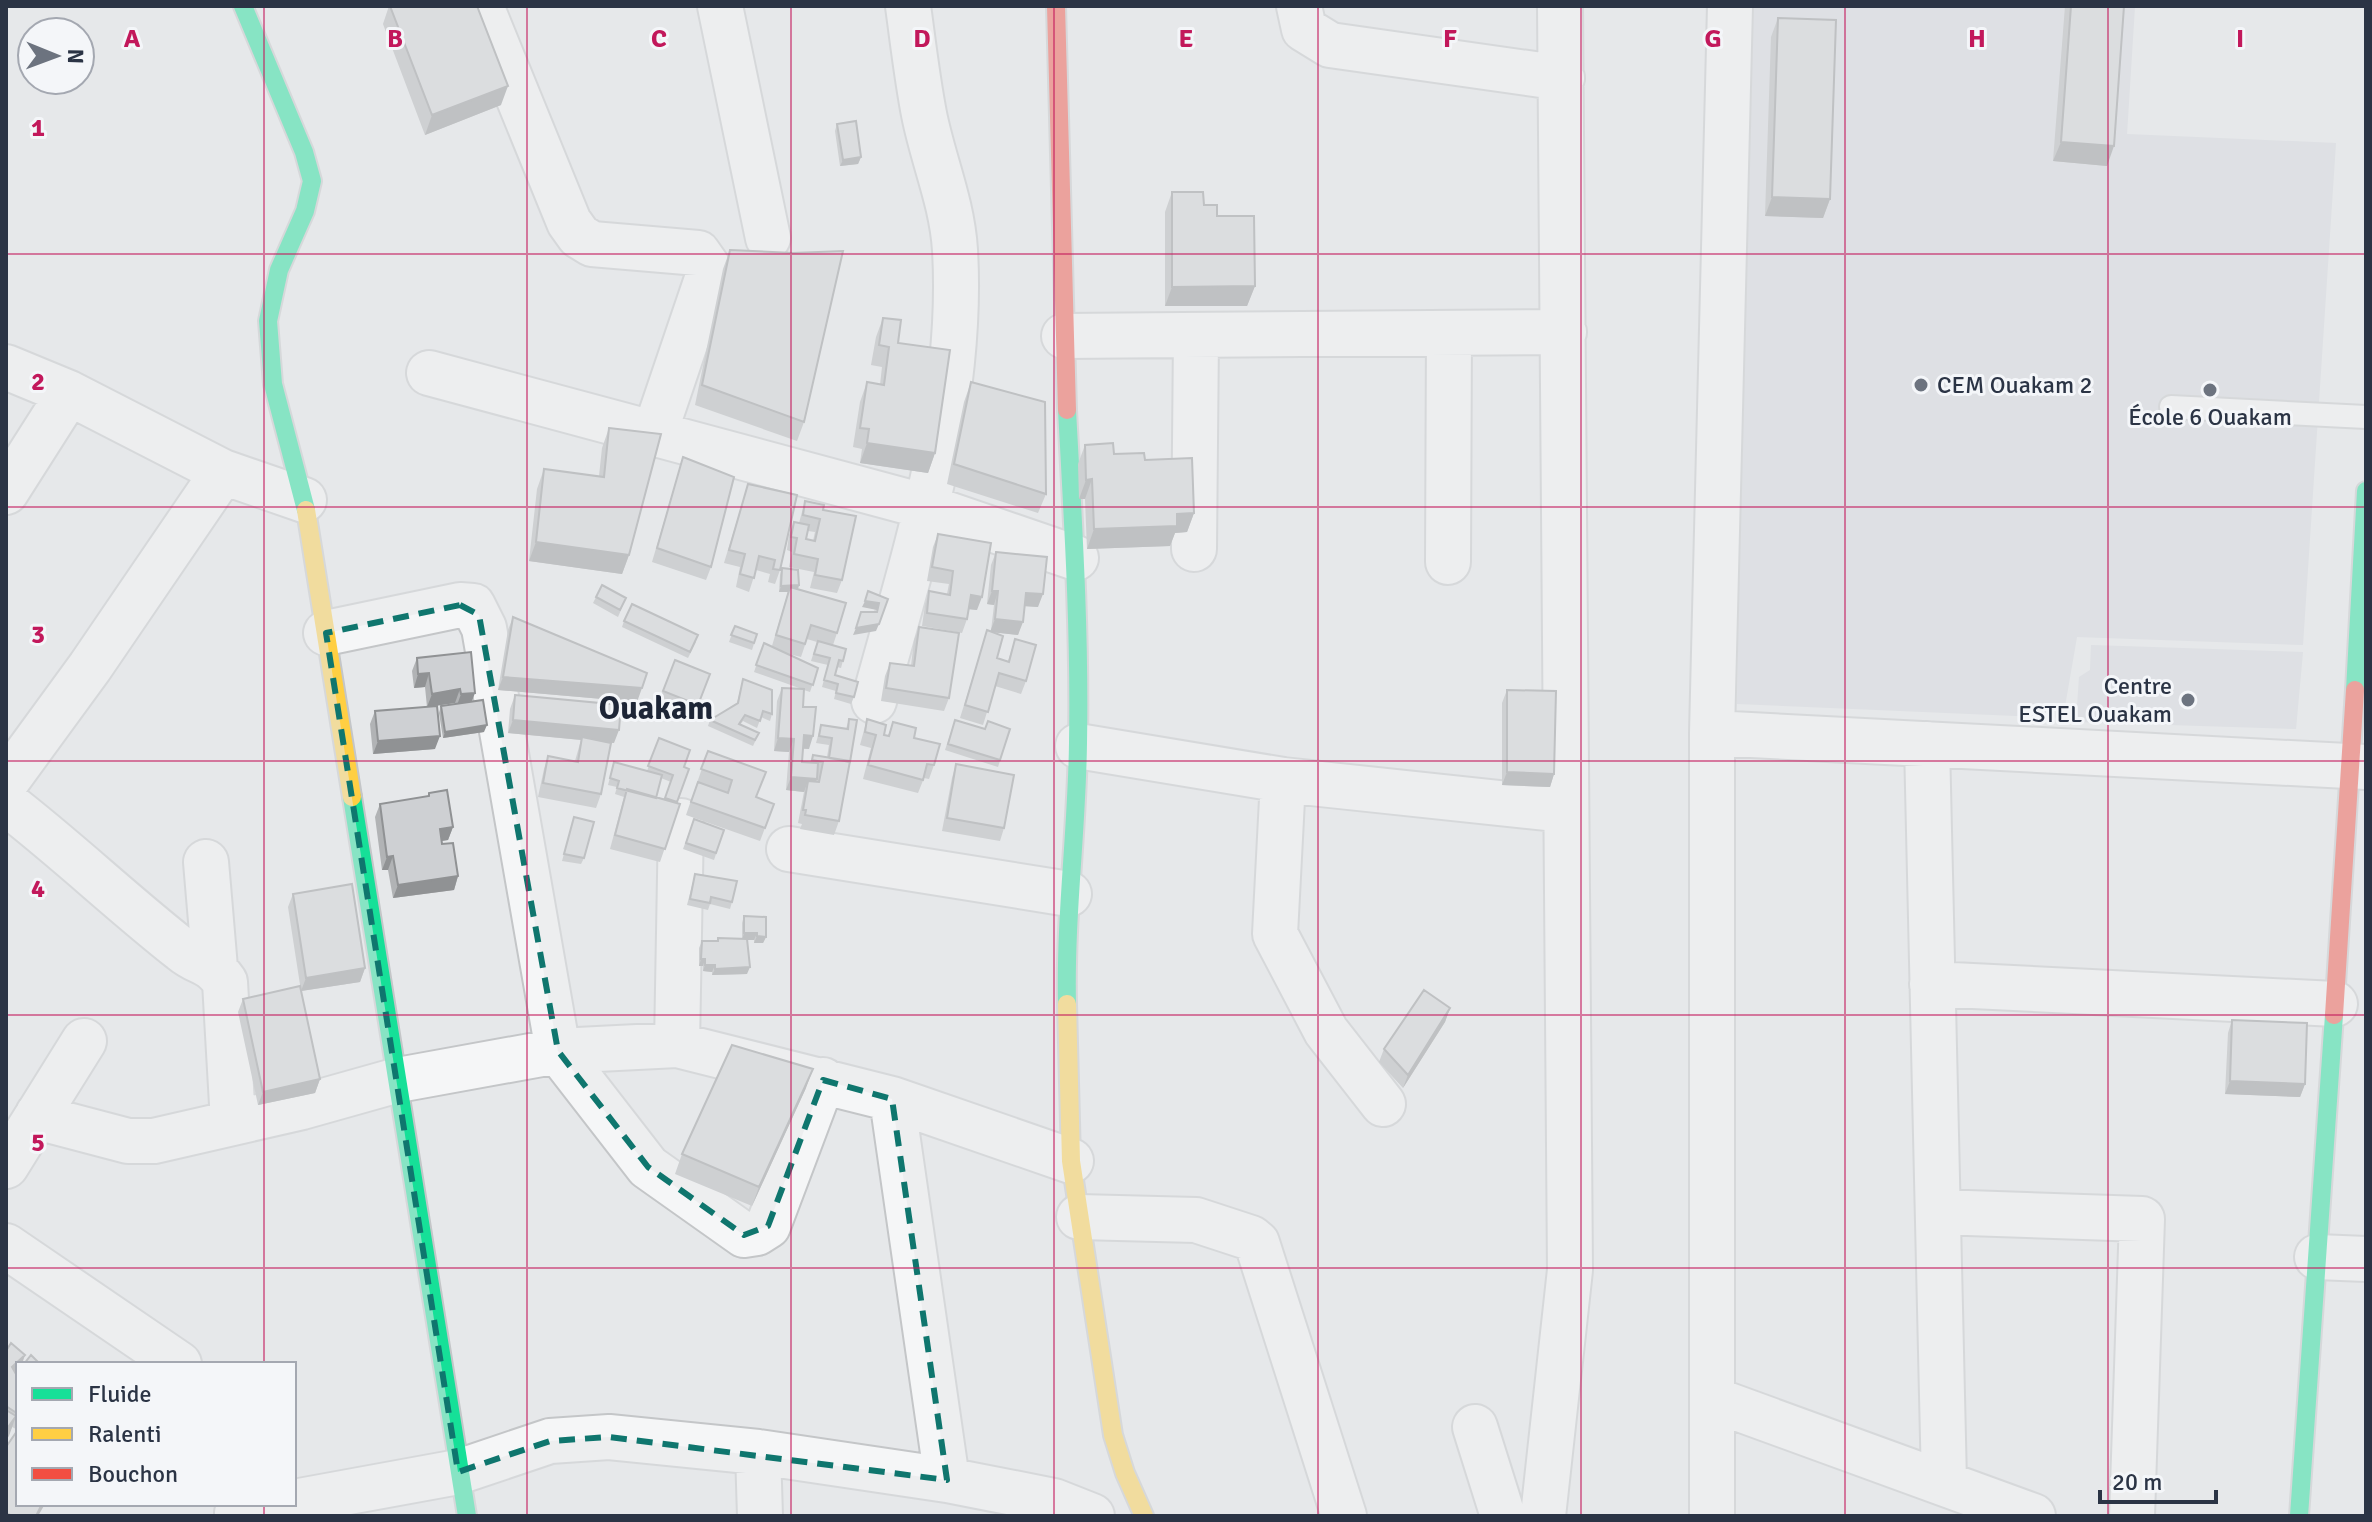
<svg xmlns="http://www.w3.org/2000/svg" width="2372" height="1522" viewBox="0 0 2372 1522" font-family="Signika,sans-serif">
  <rect width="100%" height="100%" fill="#e6e8ea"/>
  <path fill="#d4d7dd" d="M1747 6H2135L2127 134 2336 143 2303 645 2077 637 2063 718 1737 704Z
    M2091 645 2303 652 2296 729 2076 722 2079 677 2090 670Z"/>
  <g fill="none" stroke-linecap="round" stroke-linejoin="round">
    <g stroke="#c4c6c8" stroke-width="26">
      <path id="lane" d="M2171 407 2366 417"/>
    </g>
    <g stroke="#c4c6c8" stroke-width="48">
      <path id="street" d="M481 6 569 222 579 236 592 244 698 253 710 270 654 435
        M720 6 768 238
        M1299 6 1304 29 1330 45 1562 78
        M1064 336 1564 332
        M6 367 69 393 223 472 304 500
        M429 373 927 507 1076 558
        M6 492 69 393
        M1194 549 1196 336
        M1448 562 1449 333
        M326 633 460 605 473 606 484 628 558 1051 648 1167 744 1235 757 1233 768 1226 823 1080
        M874 701C914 554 964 404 955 250 952 202 933 160 924 114 917 78 913 42 908 6
        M1712 733 2366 767
        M1927 744 1944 1482
        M1078 746 1283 780 1566 810
        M1283 780 1275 934 1326 1031 1383 1104
        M6 782 90 667 223 472
        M6 803C67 850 122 903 182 950 200 965 209 959 225 982L233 1122
        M789 849 1069 894
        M206 862 215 968
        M1932 984 2335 1004
        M677 1045 681 821
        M892 1099 947 1480
        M38 1114 52 1121 128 1141H154L302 1107 398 1080 558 1051 677 1045 892 1099 1071 1161
        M6 1166 84 1041
        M1938 1212 2142 1219 2132 1516
        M1079 1217 1196 1220 1251 1238 1257 1243 1344 1516
        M6 1246 179 1364
        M2317 1257 2366 1259
        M1712 1399 2033 1516
        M1475 1427 1503 1516
        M758 1452 760 1516
        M294 1502 458 1472 550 1441 609 1437 758 1452 947 1480 1054 1501 1092 1516
        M237 1513 286 1504
        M1543 1516 1570 1270 1560 6
        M1712 1516V733L1730 6"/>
    </g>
    <g stroke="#c4c6c8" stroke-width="22">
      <path id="fast" d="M243 6 304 152 312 181 305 211 279 270 268 321 273 384 306 510
        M1067 410C1073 521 1080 632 1078 743 1077 830 1065 916 1067 1004
        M2355 690 2366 491
        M352 797 467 1516
        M2299 1516 2334 1015"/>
    </g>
    <g stroke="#c4c6c8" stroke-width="22">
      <path id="slow" d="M306 510 352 797
        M1067 1004 1071 1161 1113 1435 1125 1473 1144 1516"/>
    </g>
    <g stroke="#c4c6c8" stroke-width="22">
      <path id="jam" d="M1056 6 1067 410
        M2334 1015 2355 690"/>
    </g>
    <use href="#lane" stroke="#f5f6f7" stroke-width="22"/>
    <use href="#street" stroke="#f5f6f7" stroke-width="44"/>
    <use href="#fast" stroke="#16e098" stroke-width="18"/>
    <use href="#slow" stroke="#ffcf43" stroke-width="18"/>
    <use href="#jam" stroke="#f24e42" stroke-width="18"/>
  </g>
  <path fill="#b1b3b5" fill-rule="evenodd" d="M389 6H477L501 105 425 135 383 24Z
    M2065 6H2124L2107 166 2053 161Z
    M1778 18 1830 199 1823 218 1765 216 1771 37Z
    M837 124 861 157 858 164 840 166 835 131Z
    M1172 192 1204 205 1217 216 1255 286 1247 306H1165V212Z
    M730 250 804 422 797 441 695 405 723 269Z
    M883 318 898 343 935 453 928 473 860 463 862 449 853 447 860 402 867 382 880 385 882 367 871 365 876 337Z
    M971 382 1046 494 1038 513 947 484 964 402Z
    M609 428 629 555 622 574 529 561 537 489 544 469 599 476 602 448Z
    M1085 445 1114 454 1145 460 1194 513 1187 532 1175 533 1170 546 1087 549 1085 499H1079L1078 464Z
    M683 457 711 567 706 580 652 562Z
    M748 484 780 570 775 584 768 582 770 574 756 570 749 592 736 587 740 567 724 563Z
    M805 501 823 510 842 580 837 593 810 588 814 572 789 567 792 552 787 550 789 535 794 522 799 523ZM808 531 815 532 813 541 806 539Z
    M938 534 977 610 969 609 967 619 962 633 922 626 925 605 929 591 947 594 949 584 927 581 933 547Z
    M996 552 1038 607 1025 606 1018 635 993 632 997 658 1008 661 1015 639 1026 681 1021 694 995 686 983 725 960 718 983 644 987 630 991 631 994 605 987 604 991 565Z
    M782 568 799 585 798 589 837 633 833 645 846 649 841 668 837 667 835 675 854 697 851 704 834 699 836 691 822 687 828 665 811 661 817 642 807 639 801 657 785 653 818 668 810 692 804 690 803 707 809 749H803L802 762 810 763 813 755 827 757 829 745 816 743 821 725 846 729 849 719 839 821 834 835 800 829 802 824 798 823 804 792 786 790 789 752 774 751 777 701 782 688 802 689 754 672 764 643 772 646 788 592H779L780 575Z
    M596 597 626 598 618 617 593 603Z
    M513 617 637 702 498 690 508 630Z
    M624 621 696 642 688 658 622 627Z
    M735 626 757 634 752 650 729 642Z
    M919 627 949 698 944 711 881 701 885 676 890 663 911 666 914 640Z
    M471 652 472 701 484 732 443 738 439 713 441 706 456 704 455 703 434 706 435 749 373 754 370 724 375 711 427 707 425 687 414 688 412 671 417 658Z
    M675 660 710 674 696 712 660 698Z
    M743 679 772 714 770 721 761 717 757 728 743 721 740 725 759 733 753 746 708 726 710 720 737 703Z
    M1507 690 1554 774 1550 787 1502 785V703Z
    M515 695 614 743H610L601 794 596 808 538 797 544 769 548 756 575 761 581 740 508 733 510 709Z
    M867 719 884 735 888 736 893 722 914 738 934 765 929 779 924 778 918 793 863 779 871 748 860 745Z
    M955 720 985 729H1010L998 767 945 750Z
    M659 738 684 767 689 769 676 803 680 804 660 862 610 849 624 797 615 794 617 787 608 785 614 762 647 771ZM661 778 671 782 664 800 656 798Z
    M708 751 756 797 774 804 760 841 686 815Z
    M956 764 1004 828 1000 841 942 831 952 778Z
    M429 793 453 827 448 840 441 841 442 844 458 876 454 890 393 898 388 870H382L375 817 380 804 427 797Z
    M574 817 584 858 581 864 562 861Z
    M694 819 724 830 714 860 683 849Z
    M695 874 732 902 730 909 710 904 708 910 687 905Z
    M293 894 365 968 360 982 301 991 288 907Z
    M744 916 766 937 763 943H754V940H747V974L712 975V972L703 971V966H699V948L702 941H717L718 938 742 939V923Z
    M243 999 320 1079 315 1093 258 1105 238 1012Z
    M1450 1008 1445 1022 1403 1088 1379 1062 1384 1049Z
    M2232 1020 2305 1084 2300 1097 2225 1094 2228 1033Z
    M806 1088 752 1206 675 1174 682 1154Z
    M6 1351 16 1374 18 1371V1427L16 1429 12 1427 6 1440Z"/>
  <path fill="#909294" d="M508 86 501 105 425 135 432 115Z
    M2061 142 2114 146 2107 166 2053 161Z
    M861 157 858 164 840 166 843 160Z
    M1772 197 1830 199 1823 218 1765 216Z
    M1255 286 1247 306H1165L1172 287Z
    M867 443 935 453 928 473 860 463Z
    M1092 479 1085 499H1079L1086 480Z
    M1194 513 1187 532 1175 533 1170 546 1087 549 1094 529 1177 514Z
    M536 542 629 555 622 574 529 561Z
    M799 585 797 592H779L781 586Z
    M992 591H998L994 605 987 604Z
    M1026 593 1043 594 1038 607 1022 606Z
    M971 595 982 597 977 610 967 609Z
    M865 601 879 603 877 610 862 607Z
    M995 619 1023 622 1018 635 990 632Z
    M879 624 876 631 853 635 856 628Z
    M429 673 425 687 414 688 418 674Z
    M503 677 642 688 637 702 498 690Z
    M460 689 455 703 427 707 432 694Z
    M475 693 470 706 456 708 461 694Z
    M513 720 619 730 614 743 508 733Z
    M487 725 484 732 443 738 445 732Z
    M804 735 813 736 809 749 799 748Z
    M440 736 435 749 373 754 378 741Z
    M778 738 794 739 789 752 774 751Z
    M1507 772 1554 774 1550 787 1502 785Z
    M791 777 817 779 812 792 808 781 804 792 786 790Z
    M453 827 448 840 435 842 440 829Z
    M393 856 388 870H382L387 857Z
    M458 876 454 890 393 898 398 885Z
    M744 933H757L754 940H742Z
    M757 936 766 937 763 943H754Z
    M701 959H705L703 966H699Z
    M705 965H715L712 972 703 971Z
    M750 967 747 974 712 975 715 969Z
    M365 968 360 982 301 991 306 978Z
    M1450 1008 1445 1022 1403 1088 1408 1075Z
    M813 1069 806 1088 752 1206 759 1187Z
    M320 1079 315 1093 258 1105 263 1092Z
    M2230 1081 2305 1084 2300 1097 2225 1094Z
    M25 1355 22 1364H18V1370L7 1381 12 1367Z
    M16 1416 9 1436 6 1440V1430Z
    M42 1504H45L38 1516H36Z"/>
  <path fill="#ced0d3" stroke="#909294" stroke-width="2" d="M390 6H477L508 86 432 115Z
    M2071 6H2124L2114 146 2061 142Z
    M1778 18 1836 20 1830 199 1772 197Z
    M856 121 861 157 843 160 837 124Z
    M1172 192H1203L1204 205H1217V216H1254L1255 286 1172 287Z
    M730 250 793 253 843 251 804 422 702 385Z
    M883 318 901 320 898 343 950 350 935 453 867 443 869 429 860 428 867 382 884 385 889 347 879 345Z
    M971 382 1045 402 1046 494 954 464Z
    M609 428 661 434 629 555 536 542 544 469 604 477Z
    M1113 443 1114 454 1144 453 1145 460 1192 458 1194 513 1177 514V526L1094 529 1092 479 1086 480 1085 445Z
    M683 457 734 477 711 567 657 548Z
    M748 484 797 495 780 570 773 569 775 560 759 556 754 578 740 574 745 554 729 550Z
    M805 501 824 505 823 510 856 516 842 580 815 575 818 559 794 554 797 538 791 537 794 522 809 525 806 539 815 541 820 519 803 515Z
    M938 534 991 543 982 597 971 595 967 619 927 613 929 591 950 595 953 571 932 567Z
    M996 552 1047 557 1043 594 1026 593 1023 622 995 619 998 591H992Z
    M782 568 798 570 799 585 781 586Z
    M602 585 626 598 620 610 596 597Z
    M790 587 846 603 837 633 811 625 805 644 776 635Z
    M868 591 888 599 879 624 856 628 861 612H877L879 603 865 601Z
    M632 604 698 635 690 652 624 621Z
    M513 617 647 673 642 688 503 677Z
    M735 626 757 634 754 643 731 635Z
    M919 627 959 633 949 698 886 688 890 663 914 666Z
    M987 630 1003 636 997 658 1009 662 1015 639 1036 645 1026 681 999 673 988 712 965 705Z
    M818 641 846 649 843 661 839 660 835 675 858 682 854 697 836 693 838 684 824 680 830 658 814 654Z
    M764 643 818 668 813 685 756 665Z
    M471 652 475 693 461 694 460 689 432 694 429 673 418 674 417 658Z
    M675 660 710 674 698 705 663 691Z
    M743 679 772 690V714L763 711 760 721 745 715 739 724 759 733 755 740 710 720 738 703Z
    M782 688 804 689 803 707H816L813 736 804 735 802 762 818 763 817 779 791 777 794 739 778 738Z
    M1507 690 1556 691 1554 774 1507 772Z
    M515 695 621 705 619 730 513 720Z
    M483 700 487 725 445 732 441 706Z
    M437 706 440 736 378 741 375 711Z
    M849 719 857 720 850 762 829 758 832 738 819 736 821 725 848 729Z
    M867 719 886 725 884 735 889 736 893 722 916 728 914 738 940 744 934 765 927 764 923 780 868 765 876 735 865 732Z
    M955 720 985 729 988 721 1010 729 1000 760 948 744Z
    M582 737 611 743 601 794 543 783 548 756 578 762Z
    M659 738 690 750 684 767 689 769 677 802 665 798 673 775 648 766Z
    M708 751 766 772 756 797 774 804 765 828 691 802 698 782 728 793 732 780 701 769Z
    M813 755 850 761 839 821 805 815 806 810H803L808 781 819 782 823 762 812 760Z
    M614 762 662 775 656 798 617 788 619 781 610 778Z
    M956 764 1014 775 1004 828 947 818Z
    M627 789 680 804 665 849 615 835Z
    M447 790 453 827 440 829 442 844 453 843 458 876 398 885 393 856 387 857 380 804 429 796V793Z
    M574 817 594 822 584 858 564 854Z
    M694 819 724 830 716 853 686 843Z
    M695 874 737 881 732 902 711 897 710 903 690 899Z
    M352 884 365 968 306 978 293 894Z
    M744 916 766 917V937L757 936V933H744Z
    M718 938 747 939 750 967 715 969V965H705V959H701L702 941H718Z
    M300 986 320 1079 263 1092 243 999Z
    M1424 990 1450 1008 1408 1075 1384 1049Z
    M2232 1020 2307 1023 2305 1084 2230 1081Z
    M732 1045 813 1069 759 1187 682 1154Z
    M11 1343 25 1355 12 1367 16 1374 18 1371V1414L6 1406V1351Z
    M31 1355 39 1363 38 1364H24Z
    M6 1410 16 1416 6 1430Z
    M17 1431 18 1432V1504H42L37 1514 41 1516H12L6 1513V1447Z"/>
  <path d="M0 0H2372V1522H0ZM460 605 479 615 558 1051 648 1167 744 1235 768 1226 823 1080 892 1099 947 1480 609 1437 550 1441 458 1472 326 633Z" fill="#e6e8ea" fill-opacity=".55" fill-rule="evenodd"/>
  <path fill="none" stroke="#0f766e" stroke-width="6" stroke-dasharray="16 10" stroke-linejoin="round" d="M460 605 479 615 558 1051 648 1167 744 1235 768 1226 823 1080 892 1099 947 1480 609 1437 550 1441 458 1472 326 633Z"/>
  <path fill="none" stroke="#c2185b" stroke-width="2" stroke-opacity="0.55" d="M264 6V1364M527 6V1516M791 6V1516M1054 6V1516M1318 6V1516M1581 6V1516M1845 6V1516M2108 6V1516M6 254H2366M6 507H2366M6 761H2366M6 1015H2366M6 1268H2366M264 1504V1516"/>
  <g fill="#6c737f" stroke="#f4f6f9" stroke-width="3">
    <circle cx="1921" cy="385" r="8"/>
    <circle cx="2210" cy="390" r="8"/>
    <circle cx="2188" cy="700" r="8"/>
  </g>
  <g text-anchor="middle" stroke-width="6" stroke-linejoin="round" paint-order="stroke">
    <g font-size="24" fill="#2b3445" stroke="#f4f6f9" text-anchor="start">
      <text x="1937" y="393">CEM Ouakam 2</text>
      <text x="2210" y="425" text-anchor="middle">École 6 Ouakam</text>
      <text x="2172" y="694" text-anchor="end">Centre<tspan x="2172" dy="28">ESTEL Ouakam</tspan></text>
    </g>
    <g font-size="32" font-weight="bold" fill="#1d2536" stroke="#f4f6f9">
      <text x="656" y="719">Ouakam</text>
    </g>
  </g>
  <g font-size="26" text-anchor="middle" font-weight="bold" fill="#c2185b" stroke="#f4f6f9" stroke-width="6" stroke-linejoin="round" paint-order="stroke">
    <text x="132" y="47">A</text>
    <text x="395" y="47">B</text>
    <text x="659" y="47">C</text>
    <text x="922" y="47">D</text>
    <text x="1186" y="47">E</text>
    <text x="1450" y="47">F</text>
    <text x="1713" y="47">G</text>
    <text x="1977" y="47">H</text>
    <text x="2240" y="47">I</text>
    <text x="38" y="136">1</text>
    <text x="38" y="390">2</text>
    <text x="38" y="643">3</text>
    <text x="38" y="897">4</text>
    <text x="38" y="1151">5</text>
  </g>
  <rect width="2372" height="1522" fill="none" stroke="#2b3445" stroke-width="16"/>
  <rect x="16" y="1362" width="280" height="144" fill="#f4f6f9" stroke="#a4a8b1" stroke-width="2"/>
  <rect x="32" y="1388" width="40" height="12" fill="#16e098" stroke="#a4a8b1" stroke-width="2"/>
  <text x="88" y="1402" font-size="24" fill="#2b3445">Fluide</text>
  <rect x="32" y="1428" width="40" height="12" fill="#ffcf43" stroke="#a4a8b1" stroke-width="2"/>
  <text x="88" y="1442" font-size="24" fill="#2b3445">Ralenti</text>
  <rect x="32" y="1468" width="40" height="12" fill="#f24e42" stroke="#a4a8b1" stroke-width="2"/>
  <text x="88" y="1482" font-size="24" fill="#2b3445">Bouchon</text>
  <g transform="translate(56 56) rotate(91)"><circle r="38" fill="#f4f6f9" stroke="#a4a8b1" stroke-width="2"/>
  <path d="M0-6L14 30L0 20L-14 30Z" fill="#6c737f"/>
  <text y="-12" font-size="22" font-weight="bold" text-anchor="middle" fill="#2b3445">N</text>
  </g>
  <path d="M2100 1490v12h116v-12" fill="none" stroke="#2b3445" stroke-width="4"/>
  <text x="2112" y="1490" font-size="24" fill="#2b3445" stroke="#f4f6f9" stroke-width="6" paint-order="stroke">20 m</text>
</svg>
